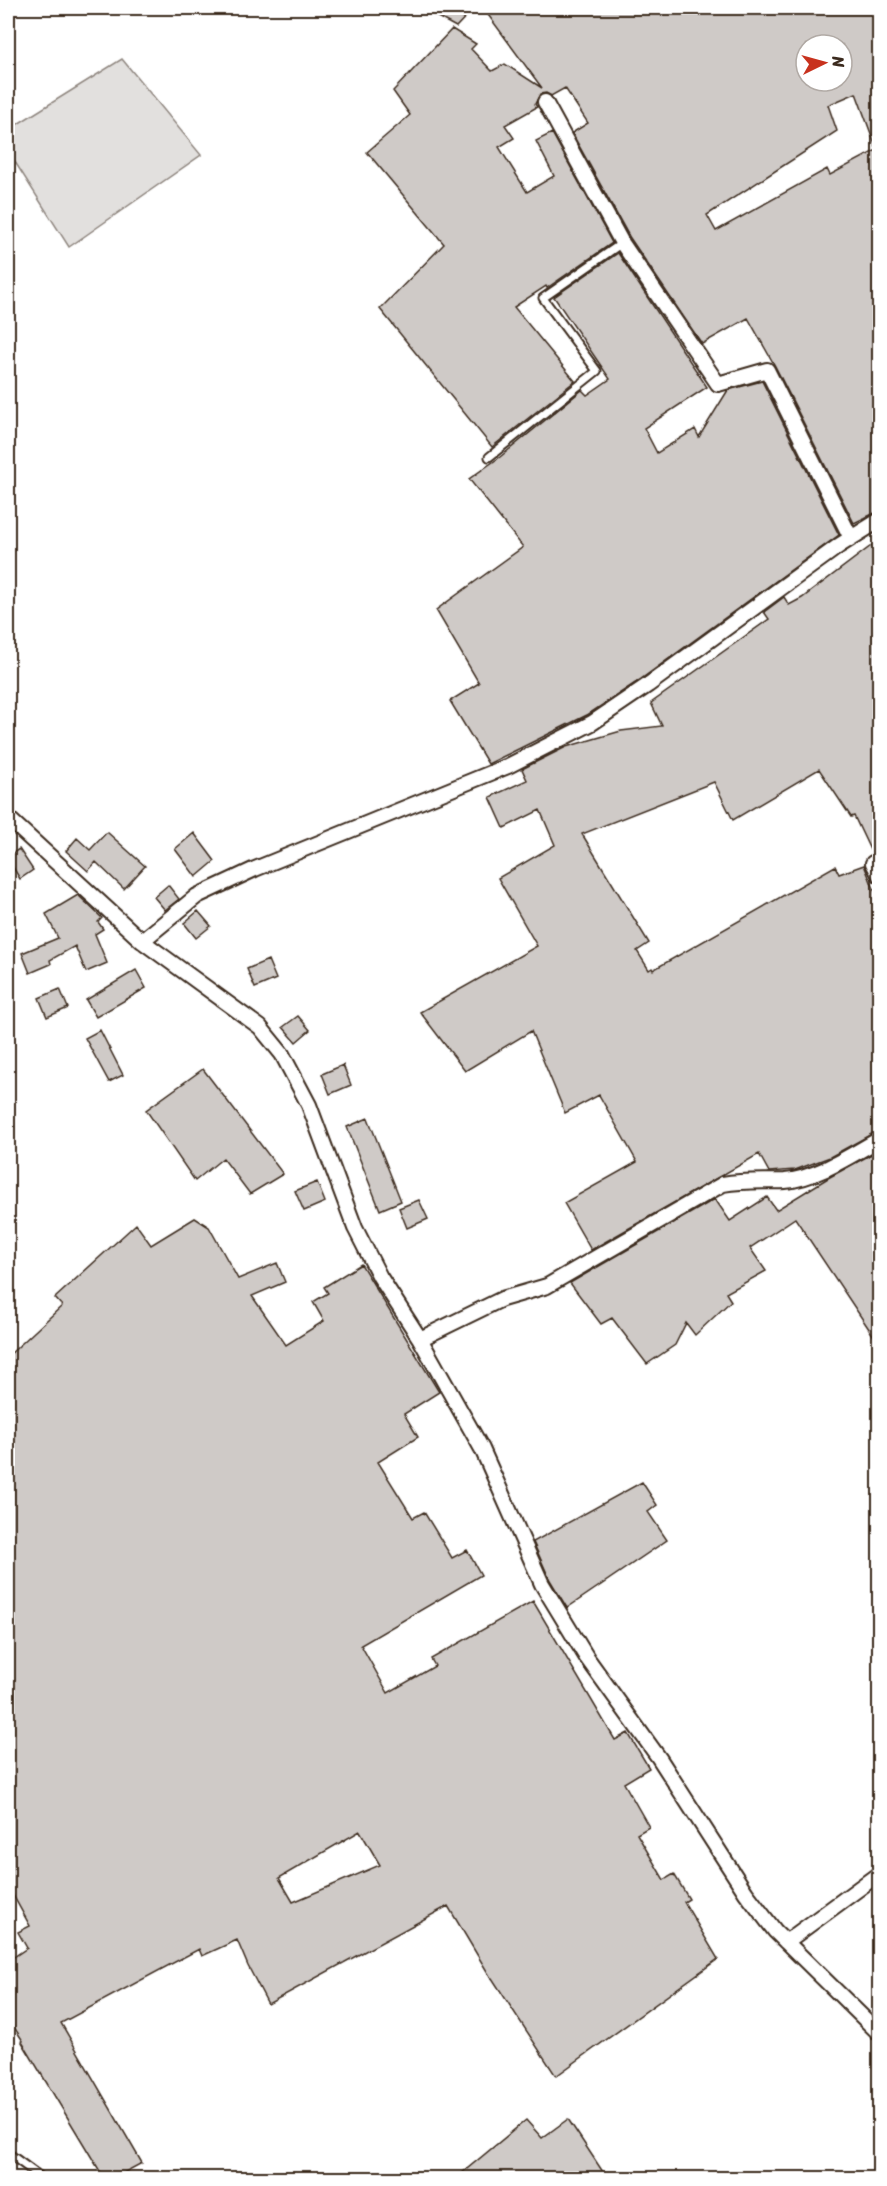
<svg xmlns="http://www.w3.org/2000/svg" width="887" height="2186" viewBox="0 0 887 2186" font-family="Sriracha,sans-serif">
  <rect width="100%" height="100%" fill="#fff"/>
  <filter id="ink" filterUnits="userSpaceOnUse"><feTurbulence type="fractalNoise" baseFrequency=".0167" numOctaves="2"/><feDisplacementMap in="SourceGraphic" scale="12" xChannelSelector="R" yChannelSelector="G"/><feConvolveMatrix kernelMatrix="1 2 1 2 8 2 1 2 1" color-interpolation-filters="sRGB"/></filter>
  <g filter="url(#ink)">
    <path fill="#e2e0de" stroke="#8e857e" stroke-width="1.5" d="M122 59 201 155 69 247 8 151V130Z"/>
    <path fill="#cfcac7" stroke="#3b2a1e" stroke-width="1.5" fill-rule="evenodd" d="M421 8H474L456 27Z
      M483 8H879V511L854 523 775 366 748 318 702 344 630 238 572 133 588 123 565 88 551 96 546 93 540 94 535 104 537 107 505 125 514 138 499 147 527 192 554 176 536 141 552 133 612 243 547 288 546 286 514 307 575 381 492 447 380 309 444 244 367 152 410 115 393 91 452 29 476 44 471 49 492 71 505 64 542 88ZM806 45H842V81H806ZM856 93 877 150 830 175 827 169 716 231 707 215 837 131 828 105Z
      M618 253 707 387 644 428 657 453 695 429 699 437 728 390 762 381 839 535 641 679 587 715 488 764 450 701 479 683 436 610 523 547 469 479 500 457 582 390 587 395 610 379 554 297Z
      M879 540V857L872 854 854 816 851 817 819 769 733 820 714 782 582 834 649 943 637 951 649 970 652 968 653 970 835 866 839 874 864 865 879 901V1130L830 1157 795 1170 769 1172 759 1154 591 1250 564 1203 637 1162 599 1095 565 1113 531 1031 465 1071 420 1012 537 946 498 878 555 845 540 810 504 828 490 797 527 780 522 769 566 747 621 731 662 726 651 703 769 619 764 612 784 597 789 605 802 598Z
      M107 832 145 866 124 889 96 862 88 871 66 851 77 838 90 850Z
      M194 833 215 861 196 877 175 849Z
      M19 849 33 870 20 879 8 859V856Z
      M168 885 179 899 165 910 154 897Z
      M78 895 102 918 98 922 103 929 95 934 107 963 86 972 75 946 50 960 51 964 30 973 22 953 58 938 46 914Z
      M198 911 211 926 196 938 184 923Z
      M268 960 276 979 255 988 247 969Z
      M136 970 146 988 96 1017 86 1000Z
      M60 989 68 1008 47 1017 39 998Z
      M298 1016 310 1030 296 1042 283 1027Z
      M100 1030 123 1075 109 1082 85 1038Z
      M343 1065 351 1085 330 1094 322 1074Z
      M203 1069 283 1174 250 1194 223 1158 195 1181 146 1110Z
      M368 1118 401 1201 380 1210 347 1127Z
      M879 1150V1344L795 1218 750 1248 766 1271 726 1293 731 1301 695 1335 686 1323 675 1345 647 1364 612 1318 601 1324 570 1283 715 1199 730 1221 767 1197 776 1210 828 1178Z
      M317 1182 325 1202 304 1211 295 1191Z
      M419 1200 428 1219 407 1228 399 1208Z
      M195 1218 209 1227 238 1279 277 1263 285 1282 252 1296 286 1345 324 1321 313 1302 328 1293 324 1287 361 1264 439 1392 404 1414 418 1437 378 1462 413 1518 424 1512 452 1558 467 1550 481 1575 361 1645 388 1693 435 1666 431 1659 533 1601 615 1740 628 1733 649 1768 624 1783 649 1827 637 1834 664 1880 674 1874 689 1899 684 1902 718 1959 556 2076 492 1978H491L448 1906 268 2004 248 1966 237 1940 202 1956 199 1949 61 2023 142 2163 114 2178H104L22 2042 23 2041 8 2018V1961L27 1948 18 1932 30 1926 8 1886V1356L62 1306 55 1298 136 1224 151 1245ZM360 1831 380 1865 293 1902 279 1878Z
      M642 1482 657 1505 648 1512 667 1540 567 1608 550 1580 533 1542Z
      M568 2119 607 2178H456L526 2120 542 2138Z"/>
    <g fill="none" stroke-linecap="round" stroke-linejoin="round">
      <g stroke="#3b2a1e" stroke-width="11">
        <path id="service" d="M489 457 597 371 543 298 622 243
          M8 2153 42 2178"/>
      </g>
      <g stroke="#3b2a1e" stroke-width="18">
        <path id="minor" d="M545 102 622 243 718 384 767 370 851 538
          M8 818 142 941 260 1027 282 1054 309 1105 355 1228 380 1277 420 1339 482 1449 542 1584 587 1658 659 1758 746 1893 775 1931 880 2034
          M873 863 880 876
          M142 941 197 896 255 869 508 766 592 723 648 685 840 545 880 520
          M420 1339 502 1299 547 1286 723 1184C744 1180 764 1182 785 1181 818 1178 851 1155 880 1139
          M786 1942 880 1873"/>
      </g>
      <use href="#service" stroke="#fff" stroke-width="7"/>
      <use href="#minor" stroke="#fff" stroke-width="14"/>
    </g>
  </g>
  <rect width="887" height="2186" fill="none" stroke="#fff" stroke-width="30"/>
  <rect x="15" y="15" width="857" height="2156" fill="none" stroke="#3b2a1e" stroke-width="2" filter="url(#ink)"/>
  <g transform="translate(824 63) rotate(85)"><circle r="28" fill="#ffffff" stroke="#b1aaa5" stroke-width="1.5"/>
  <path d="M0-4.5L10 22L0 15L-10 22Z" fill="#c8321e"/>
  <text y="-9" font-size="16" font-weight="bold" text-anchor="middle" fill="#3b2a1e">N</text>
  </g>
</svg>
